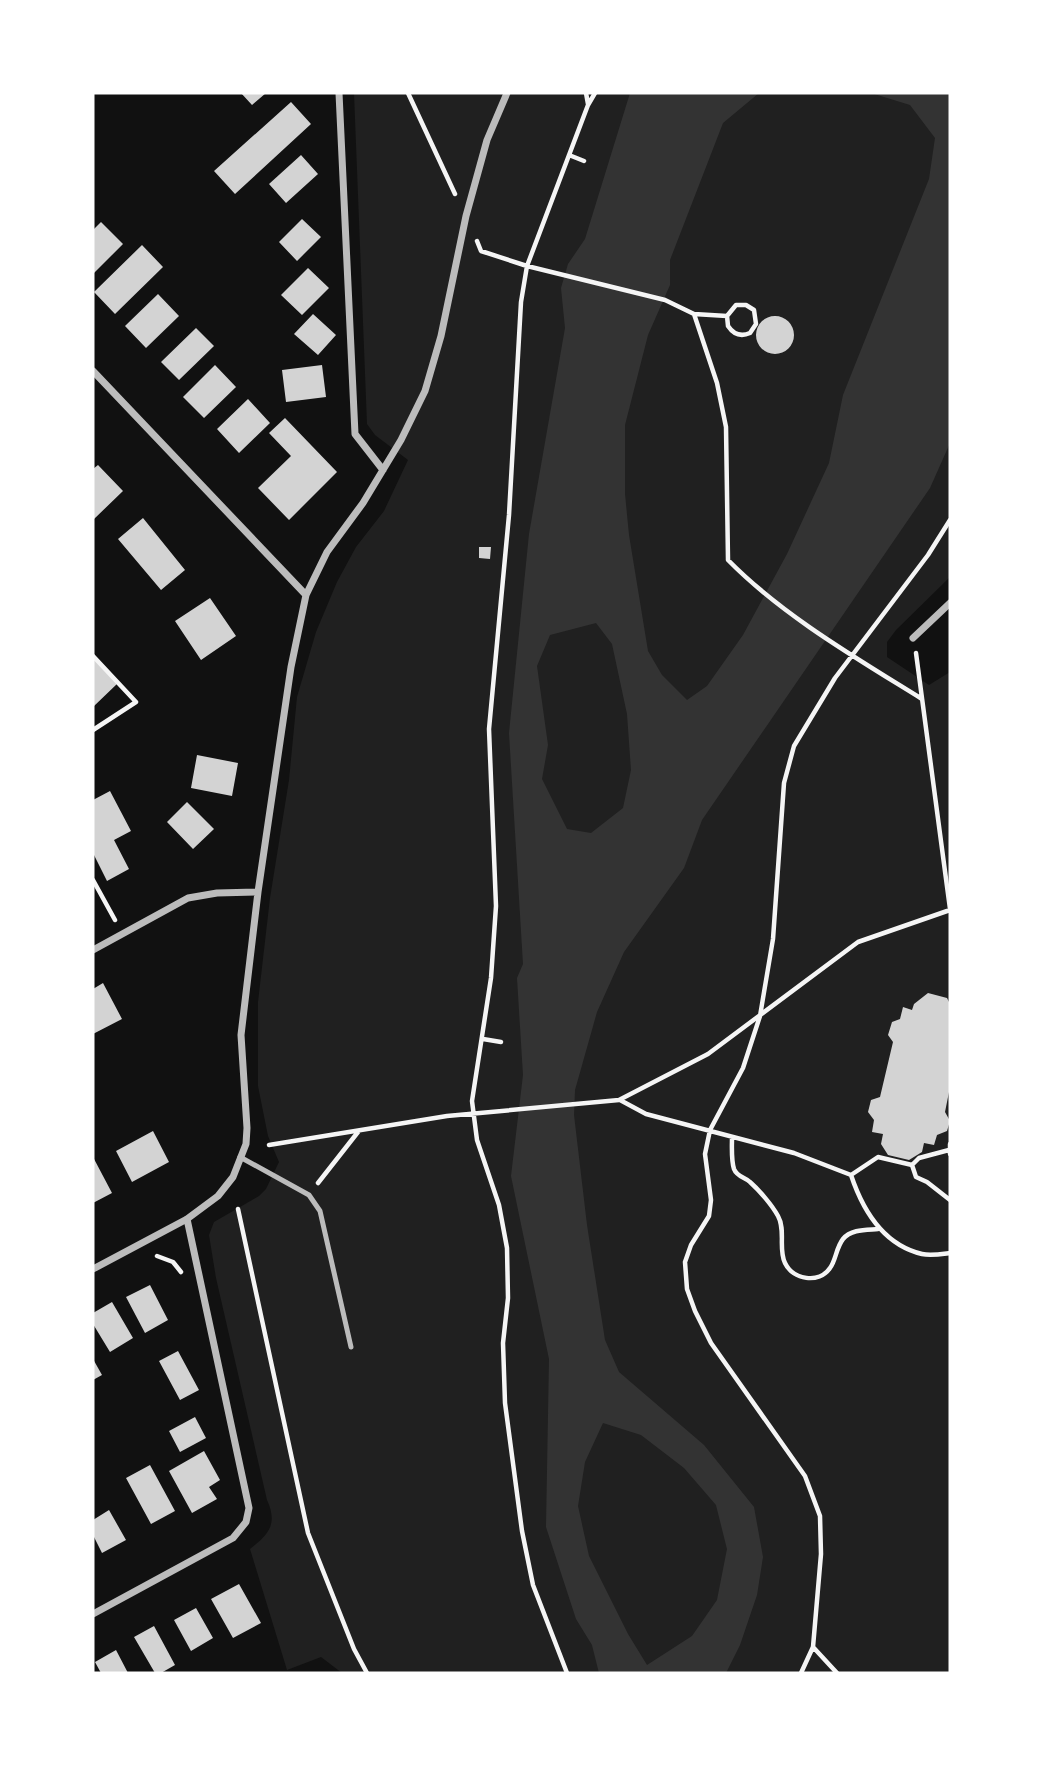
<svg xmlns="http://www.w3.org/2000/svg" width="1043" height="1766" viewBox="0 0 1043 1766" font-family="'Fira Sans Condensed',sans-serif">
  <rect width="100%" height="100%" fill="#111"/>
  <path fill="#202020" d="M354 93H950V577L896 630 887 642V657L929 685 950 672V1673H342L321 1657 287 1670 250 1549C269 1534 278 1524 267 1500L216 1278 209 1235 214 1222 259 1196 266 1189 279 1162 268 1136 258 1086V1002L270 898 289 780 297 697 316 632 337 582 356 547 384 511 408 460 375 435 367 424Z"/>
  <path fill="#333" fill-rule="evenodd" d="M630 93H759L723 123 670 260V285L648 335 625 425V494L629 535 648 651 662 675 687 700 707 686 743 635 787 554 829 463 843 395 929 179 935 138 910 105 871 93H950V443L930 488 702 820 684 868 624 952 597 1012 575 1090 574 1115 587 1225 605 1340 619 1372 704 1445 754 1507 763 1557 757 1595 740 1645 726 1673H599L592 1645 576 1619 546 1527 549 1359 511 1176 523 1075 517 978 523 964 509 733 529 534 565 328 561 288 568 264 585 239ZM596 623 612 644 627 714 631 770 623 808 591 833 567 829 542 779 548 745 537 666 550 635ZM603 1423 641 1435 684 1468 716 1505 727 1549 717 1600 692 1636 647 1665 628 1634 589 1556 578 1506 585 1462Z"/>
  <path fill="#d3d3d3" d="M241 93H266L252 105Z
    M291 102 311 124 235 194 214 171Z
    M301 155 318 174 286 203 269 184Z
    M302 219 321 237 297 261 279 242Z
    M101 222 123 244 93 274V230Z
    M142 245 163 267 115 314 94 292Z
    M308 268 329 288 302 315 281 295Z
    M158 294 179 316 146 348 125 326Z
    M313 314 336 335 318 355 294 334Z
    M756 335a19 19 0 1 1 38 0a19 19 0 1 1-38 0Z
    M196 328 214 346 179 380 161 362Z
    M215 365 236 387 204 418 183 397Z
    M322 365 326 397 286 402 282 370Z
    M248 399 270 423 239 453 217 429Z
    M285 418 337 472 289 520 258 488 291 456 269 433Z
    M98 465 123 491 93 520V469Z
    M143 518 185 570 161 590 118 539Z
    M479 547H491L490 559 479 558Z
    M210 598 236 636 201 660 175 621Z
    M93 657 118 683 93 707Z
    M197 755 238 763 232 796 191 788Z
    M110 791 131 831 114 840 129 869 107 881 93 853V800Z
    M187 802 214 829 193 849 167 822Z
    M103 983 122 1019 93 1034V989Z
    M928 993 947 998 950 1004V1087L945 1112 950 1121 947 1131 937 1135 934 1145 924 1143 922 1152 909 1160 888 1155 881 1144 883 1134 872 1132 874 1120 868 1112 871 1100 880 1097 893 1042 888 1035 892 1022 900 1019 903 1007 912 1010 914 1004Z
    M153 1131 169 1162 132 1182 116 1151Z
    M93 1157 112 1193 93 1203Z
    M150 1285 168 1320 145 1333 126 1297Z
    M112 1302 133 1338 110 1352 93 1324V1313Z
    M178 1351 199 1390 180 1400 159 1361Z
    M93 1359 102 1375 93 1380Z
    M195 1417 206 1438 180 1452 169 1431Z
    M204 1451 220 1480 209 1487 217 1499 192 1513 169 1471Z
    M150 1465 175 1511 151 1524 126 1478Z
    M109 1510 126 1540 102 1553 93 1535V1520Z
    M239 1584 261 1623 233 1638 211 1599Z
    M196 1608 213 1638 191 1651 174 1620Z
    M154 1626 175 1665 161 1673H155L134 1637Z
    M116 1650 128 1673H101L95 1662Z"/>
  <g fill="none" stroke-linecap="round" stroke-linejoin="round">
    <path stroke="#f5f5f5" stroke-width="4.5" d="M408 93 455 194
      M586 93 588 104
      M569 155 584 161
      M477 241 481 251 527 266 665 300 694 314 717 383 726 427 728 560C782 615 856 658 922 699
      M694 314 727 316 736 305H746L754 310 756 324 750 333C741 337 734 335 728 326L727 316
      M916 653 950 909
      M93 656 136 702 93 730
      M93 880 115 920
      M483 1039 501 1042
      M620 1100 646 1114 794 1153 851 1175
      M732 1137C732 1146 731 1160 734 1169 737 1177 745 1177 750 1182 759 1190 772 1205 778 1216 786 1230 778 1249 785 1263 793 1280 819 1284 830 1268 836 1260 836 1248 843 1239 851 1229 867 1230 878 1229
      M950 1144V1154
      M269 1145 447 1116 619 1100 708 1054 858 942 950 910
      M912 1165 916 1177 927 1182 950 1200
      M912 1165 919 1158 949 1150
      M851 1175C863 1211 884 1245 922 1254 931 1256 942 1254 950 1253
      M851 1175 878 1157 912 1165
      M318 1183 358 1132
      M238 1209 308 1533 354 1649 367 1673
      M157 1256 173 1262 181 1272
      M813 1647 837 1673
      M567 1673 533 1585 522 1531 505 1403 503 1343 508 1298 507 1248 499 1205 477 1140 472 1101 491 978 496 906 489 729 509 515 521 302 527 266 588 105 595 93
      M801 1673 813 1647 821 1554 820 1516 805 1476 711 1343 695 1311 687 1289 685 1262 691 1245 709 1216 711 1200 705 1154 710 1130 743 1068 760 1016 773 939 784 783 794 746 835 678 928 555 950 520"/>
    <path stroke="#bcbcbc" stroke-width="5" d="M240 1157 309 1195 320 1211 351 1347"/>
    <path stroke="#bcbcbc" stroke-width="7" d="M339 93 355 434 383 470
      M93 371 306 595
      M913 638 950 603
      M93 950 188 898 217 893 258 892
      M93 1269 187 1219 218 1196 233 1177 246 1144 247 1128 241 1035 258 892 291 667 306 595 327 552 363 503 401 440 425 391 441 336 466 216 487 140 507 93
      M93 1614 233 1538 246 1522 249 1508 187 1219"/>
  </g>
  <rect width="1043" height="1766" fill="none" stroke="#ffffff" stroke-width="189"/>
</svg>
